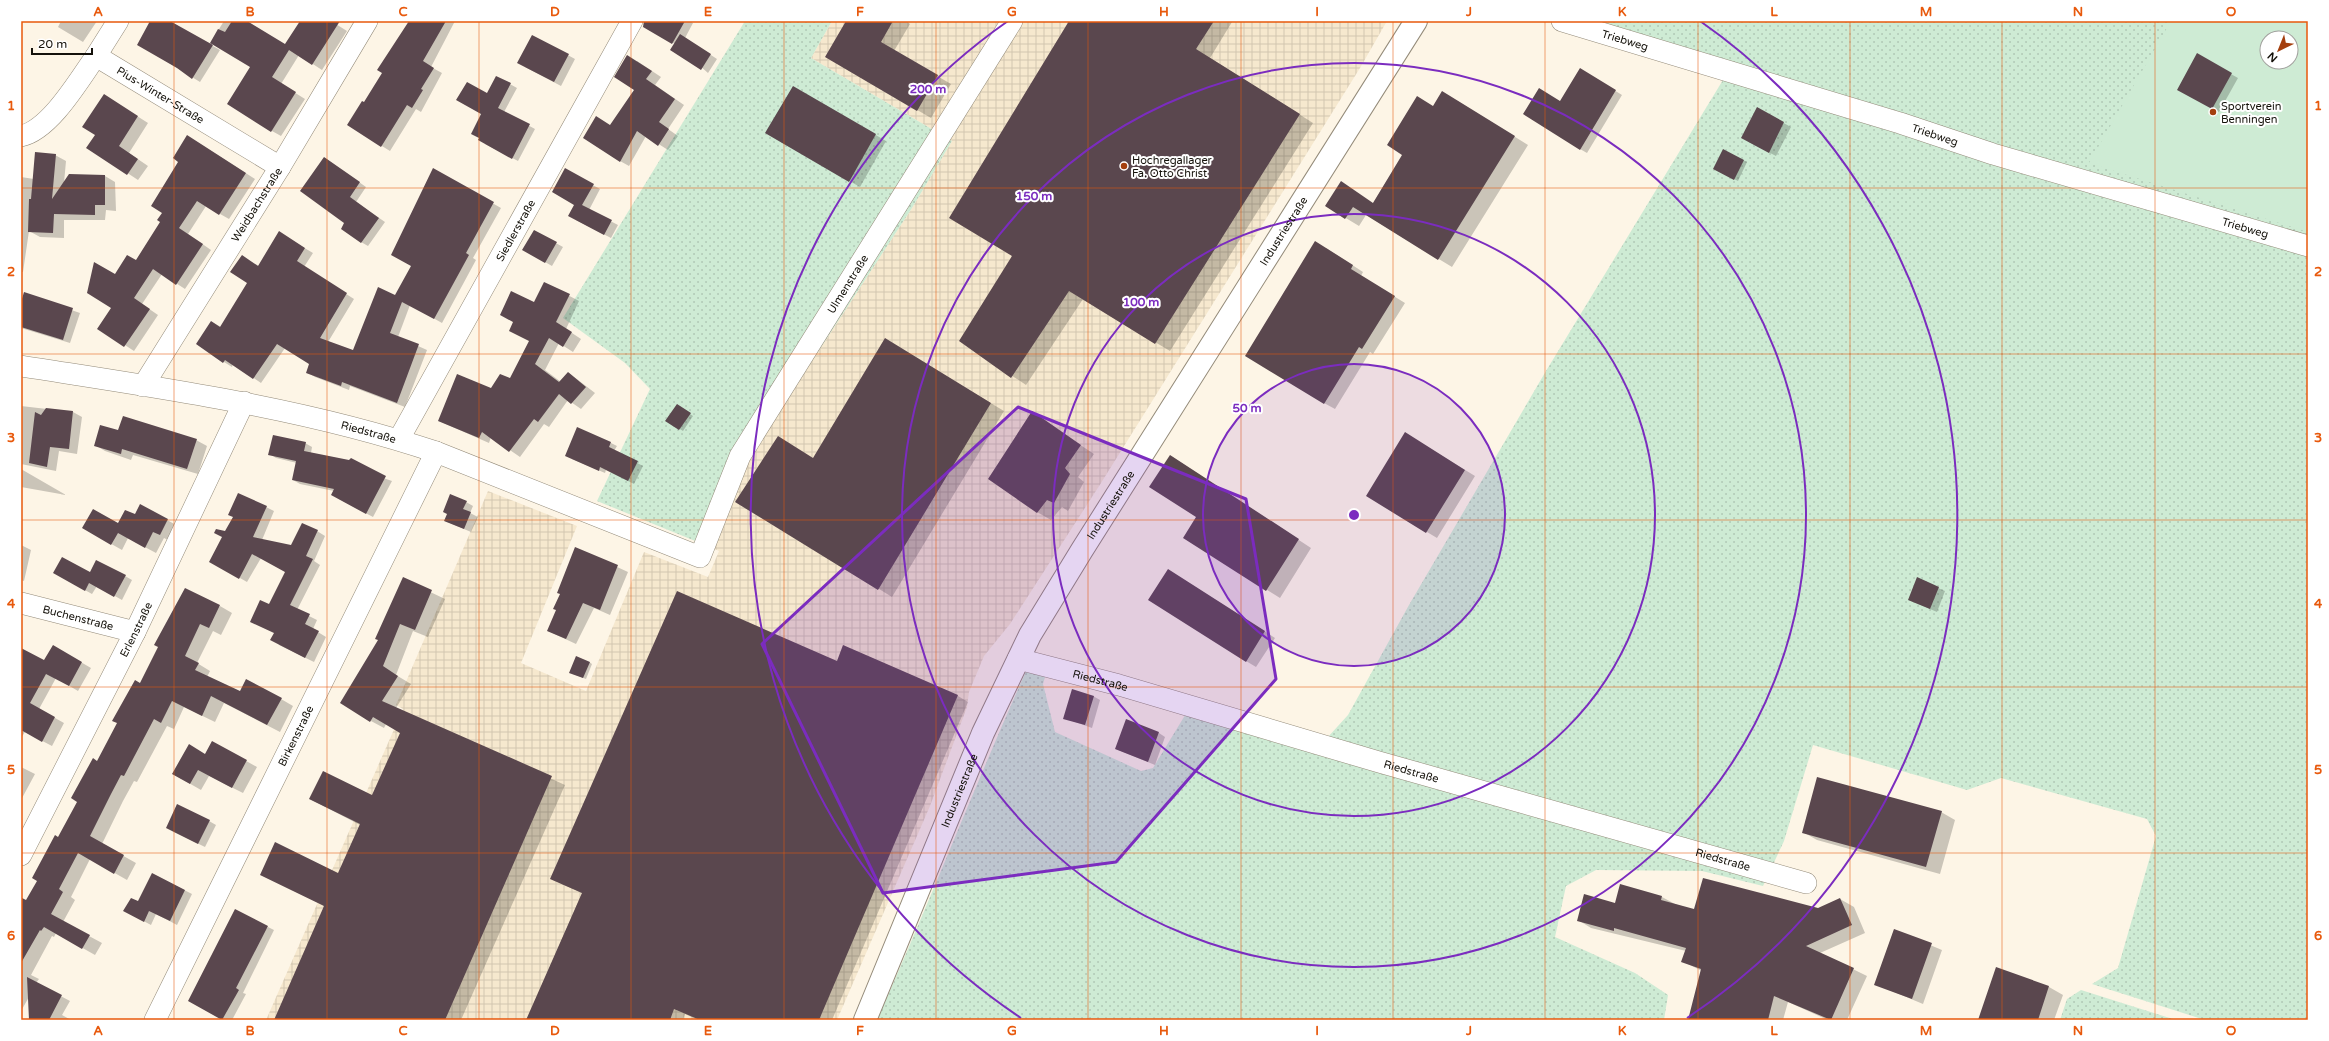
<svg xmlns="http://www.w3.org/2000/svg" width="2329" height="1041" viewBox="0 0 2329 1041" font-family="'Varela Round',sans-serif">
  <defs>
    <pattern id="industrial-grid" width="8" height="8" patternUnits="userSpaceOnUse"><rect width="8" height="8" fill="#f6e8ce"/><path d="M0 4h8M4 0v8" fill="none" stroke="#d2c6b0"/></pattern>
    <pattern id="grass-dots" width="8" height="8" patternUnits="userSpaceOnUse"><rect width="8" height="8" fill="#ceebd4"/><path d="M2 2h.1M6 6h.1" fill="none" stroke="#b0c8b5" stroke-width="1.8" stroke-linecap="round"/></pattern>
  </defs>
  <rect width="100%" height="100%" fill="#fdf5e6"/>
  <path fill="url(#industrial-grid)" d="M832 21H1387L1360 68 1101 483 1010 624 984 656 969 692 967 707 930 806 837 1020H266L403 709 396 705 488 491 577 526 521 663 586 691 644 552 708 577 719 551 710 547 744 465 912 208 952 141 811 58Z"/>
  <path fill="url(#grass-dots)" fill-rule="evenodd" d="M745 21H832L811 58 952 141 912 208 744 465 710 547 597 501 650 389 625 363 563 318Z
    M1584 21H2308V1020H2205L2092 984 2118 968 2156 836 2147 819 2001 778 1967 790 1813 745 1784 841 1763 886 1702 871 1596 870 1566 886 1555 937 1635 973 1668 995 1664 1020H877C929 904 975 785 1027 669L1046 674 1043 684 1055 732 1141 771 1153 768 1187 712 1317 749 1348 715 1409 605 1546 371 1726 75ZM2267 38H2291V62H2267Z
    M2081 990 2176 1020H2060L2067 999Z"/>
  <path fill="#ceebd4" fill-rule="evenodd" d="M2171 21H2308V232L2089 163ZM2267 38H2291V62H2267Z"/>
  <path fill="#0003" d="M61 21H97L83 42 58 27Z
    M151 21H168L220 50 200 82 138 44Z
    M224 21H247L285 45 301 21H331L347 31 322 70 299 55 281 84 305 99 281 136 272 131 252 67 211 42Z
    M410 21H455L431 67 442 73 421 112 416 109 390 151 348 125 365 104 384 72Z
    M648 21H690L693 23 685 38 717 59 708 73 675 44 645 27Z
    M847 21H906L910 24 894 51 951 84 931 118 826 57Z
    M1070 21H1230L1232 22 1210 58 1313 123 1170 351 1083 299 1026 385 960 341 1013 256Z
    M533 36 575 59 561 86 525 67Z
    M2197 55 2238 78 2219 112 2178 89Z
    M637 61 661 77 655 85 684 105 668 129 678 136 668 150 646 136 629 166 620 161 611 126 636 90Z
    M1580 69 1622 95 1587 153 1580 149Z
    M497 77 517 88 504 112 535 129 518 161 485 144 482 114 488 95Z
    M793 87 886 141 860 187 766 133Z
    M104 95 148 123 129 153 148 166 138 180 88 147 96 135Z
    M1456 100 1528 145 1452 267 1366 215 1359 226 1326 206 1373 203 1433 107Z
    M1757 109 1791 127 1776 156 1749 142Z
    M197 142 255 179 229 219 206 206 188 234 211 250 185 289 162 274 142 304 158 315 134 351 99 328 112 308 115 275 136 261 161 222 163 213Z
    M1723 150 1747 162 1738 181 1714 169Z
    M55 155 66 161 64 183 105 176 115 182 116 211 106 210 105 220H64V238L40 237 29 231 23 272H21V177L34 179Z
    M325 158 366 187 356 202 385 222 368 246 361 242 346 223Z
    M434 170 501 208 473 258 476 260 442 323 410 305 398 337 427 350 405 407 350 386 349 390 315 377 307 372 310 364 285 348 261 383 233 364 232 367 224 362 197 344 212 322 221 327 248 283 250 261 259 266 279 233 313 253 304 267 354 299 328 342 354 351 396 297 412 266Z
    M565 170 600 189 589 210 618 225 611 238 576 220 575 204Z
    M534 231 563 247 552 266 524 250Z
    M1326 248 1363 272 1361 276 1405 303 1373 354 1370 352 1335 409 1324 403Z
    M545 283 579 301 566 329 581 339 573 352 559 343 545 370 561 382 569 373 595 393 581 409 568 400 549 427 544 424 520 457 491 437 489 443 439 421 510 380 530 341 535 304Z
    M25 294 80 313 70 343 21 328V305Z
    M899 348 1004 411 892 597 737 501 813 459Z
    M21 398V406L73 412 82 417 77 454 59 451 56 471 21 464Z
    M677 405 693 416 683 431 667 421Z
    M1032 413 1094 454 1078 477 1084 482 1068 511 1062 507 1051 520 1037 512Z
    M119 432 196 440 207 446 198 474 133 455 131 460 105 451 95 445Z
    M1416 440 1475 476 1437 538 1427 532Z
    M305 443 312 447 311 453 392 481 373 517 339 499 334 491 300 484 293 480 297 463 276 458 270 454Z
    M611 443 617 446 614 451 643 466 634 484 606 470 605 473 572 459Z
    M1171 456 1311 548 1280 598 1184 538 1197 517Z
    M21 469 66 495 21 487Z
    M466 502 473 506 470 513 478 517 471 532 445 521Z
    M266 507 274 511 262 540 291 546 317 531 325 536 314 561 320 565 297 610 317 620 313 629 326 637 314 662 279 645 275 633 269 605 286 572 261 558 247 582 210 561 226 533Z
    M135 516 167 520 178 526 170 541 164 538 156 553 128 538 122 550 83 528 119 524Z
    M21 545 31 550 24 581 21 580Z
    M576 548 628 572 610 615 594 608 576 644 548 631 557 610Z
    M54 573 125 576 132 580 122 600 97 586 92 594Z
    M1178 576 1275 638 1256 667 1246 661Z
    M403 579 445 599 428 637 413 631 396 675 411 684 396 708 565 785 461 1020H275L325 906 261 874H339L360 825 310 799 373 797 401 733 386 724 384 728 371 721 379 640Z
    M1938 588 1945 591 1937 612 1909 600Z
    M220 606 232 613 221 635 213 631 197 663 210 671 207 677 240 692 281 699 293 706 280 732 224 703 215 722 184 707 174 729 167 726 137 782 134 781 123 801 102 844 136 863 127 880 90 859 71 897 75 900 63 922 102 943 95 955 56 933 54 937 52 936 31 975 39 979 36 983 70 1001 62 1015 71 1020H30L29 997 21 1011V902H26L38 881 159 647Z
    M53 646 91 668 78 691 56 678 39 709 64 723 52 746 25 732 21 738V658L45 661Z
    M589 662 592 664 586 679 573 674Z
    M837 662 958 696 968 702 832 1020H698L685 1014 683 1020H527L582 893 562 884Z
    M1093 696 1100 700 1092 728 1064 718Z
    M1159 733 1165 737 1155 765 1116 749Z
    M212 742 257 767 243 793 209 776 201 790 173 774 205 755Z
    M21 767 35 774 21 800Z
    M1941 812 1955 820 1940 874 1817 840 1803 832Z
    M209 821 216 825 205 847 174 832Z
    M153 874 192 894 177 925 156 914 151 925 132 915Z
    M1662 897 1675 904 1695 911 1818 909 1840 899 1854 907 1865 933 1820 953 1867 976 1847 1020H1828L1788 1002 1783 1020H1689L1702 971 1682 961 1686 951 1591 928 1578 920 1616 904Z
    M268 927 274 930 243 993 246 994 232 1020H224L189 1001Z
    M1894 930 1942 950 1923 1004 1875 984Z
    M1997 969 2049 987 2063 995 2054 1020H1979Z"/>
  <path fill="#5a474e" d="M150 21H170L213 45 192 79 177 68 137 45Z
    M232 21H247L285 44 300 21H340L312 65 289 50 272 77 296 92 271 132 227 104 250 67 210 43 218 29 225 32Z
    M409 21H446L423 61 434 68 421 89 423 90 412 108 407 105 381 147 347 125 362 101 364 102 382 73 377 70Z
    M644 21H685L672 44 643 27Z
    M846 21H893L881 42 938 75 917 111 825 57Z
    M1069 21H1214L1196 49 1300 114 1155 344 1069 291 1011 378 959 341 1012 256 949 218Z
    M680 34 711 54 701 70 670 50Z
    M532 35 569 54 554 82 517 63Z
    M2197 53 2232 73 2212 109 2177 90Z
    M627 55 652 71 646 79 675 99 659 122 669 129 658 146 637 131 620 162 583 138 596 116 610 125 634 90 614 77Z
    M1580 68 1616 90 1580 150 1523 114 1539 88 1560 101Z
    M496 76 511 83 498 108 530 124 512 159 478 140 479 138 471 134 481 114 456 100 467 82 487 93Z
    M793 86 876 134 849 182 765 133Z
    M1442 91 1515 136 1438 260 1353 207 1345 219 1325 206 1341 181 1373 203 1402 155 1387 145 1417 96 1433 106Z
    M104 94 138 116 119 146 138 159 127 175 86 148 95 135 82 127Z
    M1757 107 1784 122 1769 153 1741 138Z
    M187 135 246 173 219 215 197 201 179 228 203 244 176 285 153 269 134 298 150 309 124 347 97 329 111 308 87 293 94 262 115 274 127 255 136 260 160 222 157 220 162 213 151 206 178 162 173 158Z
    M1723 149 1744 160 1734 180 1713 169Z
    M35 152 56 154 52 199 69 174 105 175V205H95V215L54 214 53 233 28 232 29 199H31Z
    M324 157 360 182 350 197 379 218 361 243 341 229 344 223 300 191Z
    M433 168 494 202 466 253 469 255 434 319 402 302 390 333 419 344 397 403 342 382 341 386 306 373 309 364 277 344 253 379 225 360 223 363 196 344 211 321 220 327 247 283 230 272 242 255 258 266 279 231 305 248 297 261 347 293 320 338 353 350 378 287 395 295 411 266 391 255Z
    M565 168 594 184 582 205 612 220 604 235 568 216 574 205 552 192Z
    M534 230 557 242 545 263 522 250Z
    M1315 241 1353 265 1351 269 1395 296 1362 349 1359 347 1324 404 1245 356Z
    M544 282 570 294 556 322 572 332 563 347 549 338 535 364 559 382 568 372 586 387 571 404 559 394 538 422 534 419 509 452 482 432 479 438 438 421 457 374 491 388 500 374 510 378 529 341 509 331 513 322 500 315 511 291 534 302Z
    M24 292 73 308 63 340 21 327V302Z
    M885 338 991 403 878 590 735 502 778 436 813 458Z
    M677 404 691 413 679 430 665 421Z
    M46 408 73 411 69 449 50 447 47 467 29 463 35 412 41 415Z
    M1032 411 1081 445 1065 468 1070 474 1054 503 1047 500 1037 513 988 479Z
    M123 416 197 439 187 469 122 449 121 454 94 446 100 425 118 430Z
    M577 427 611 442 609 447 638 461 628 481 600 467 599 471 565 456Z
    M1405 432 1465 470 1426 533 1366 496Z
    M273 435 306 442 304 451 349 460 351 458 386 476 366 514 331 495 334 489 292 480 296 461 268 455Z
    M1170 455 1299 539 1266 591 1183 538 1196 517 1149 487Z
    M238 493 267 506 253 537 291 545 302 523 318 530 306 556 313 559 290 605 310 614 305 624 319 631 305 658 270 640 274 633 250 622 260 600 269 604 285 572 252 554 239 579 209 562 222 537 214 533 216 529 225 531 233 517 228 515Z
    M450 494 467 501 463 509 471 512 464 529 444 521 447 514 443 512Z
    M140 504 168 519 160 535 153 532 145 548 118 533 111 545 82 528 93 509 118 523 125 510 135 514Z
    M575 547 618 565 600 610 583 603 566 639 547 631 556 610 553 609 560 594 557 593Z
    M62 557 90 572 96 560 126 575 114 597 89 583 85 591 53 573Z
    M1168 569 1265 631 1246 662 1148 600Z
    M403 577 432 590 415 630 400 624 383 666 398 676 382 701 552 776 445 1020H274L324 906 260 875 275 842 338 873 360 824 309 799 323 771 372 795 400 733 373 717 370 722 340 703 378 640 375 639Z
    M1917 577 1939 587 1930 609 1908 600Z
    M185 588 220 605 209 628 200 624 185 656 199 663 195 670 240 691 246 679 282 698 267 725 211 696 202 716 172 701 161 723 154 719 124 776 121 775 111 794 90 836 124 855 114 874 78 853 59 889 63 892 51 914 90 935 82 949 44 927 41 931 40 930 21 963V900L22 898 26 900 37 881 32 878 55 835 58 837 77 802 71 798 93 758 97 761 117 723 112 721 135 680 140 683 158 647 154 645Z
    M677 591 837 661 843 645 958 695 819 1020H700L674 1009 670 1020H526L582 893 550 879Z
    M53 645 82 662 69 686 46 674 30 703 55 717 42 742 21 730V648L44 660Z
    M576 656 590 662 583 678 569 673Z
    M1072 689 1094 696 1085 725 1063 719Z
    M1126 719 1159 732 1148 762 1115 749Z
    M212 741 247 760 232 788 198 770 190 784 172 774 189 744 205 754Z
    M1817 777 1942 811 1926 867 1802 833Z
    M177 804 210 820 198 844 166 828Z
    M152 873 185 890 170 921 149 911 144 922 123 911 131 898 138 901Z
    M1703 878 1818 908 1840 898 1852 925 1806 946 1854 968 1831 1020 1774 996 1768 1020H1688L1701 969 1681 962 1686 948 1614 928V931L1577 921 1584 894 1615 903 1620 884 1662 896 1661 900 1694 909Z
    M235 909 268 926 236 988 239 990 222 1020 188 1001Z
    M1894 929 1932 943 1912 999 1874 985Z
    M1996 967 2049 986 2038 1020H1978Z
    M27 977 62 995 49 1020H29Z"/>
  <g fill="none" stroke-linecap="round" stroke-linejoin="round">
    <g stroke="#948b7a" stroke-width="22">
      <g id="street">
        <path id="s1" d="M1562 21 1900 123 1993 154 2308 246"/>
        <path d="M96 56 118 21"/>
        <path id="s2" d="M21 136C50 130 79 80 96 56L280 167"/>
        <path id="s3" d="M21 366C160 388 302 407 436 452L700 557 740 456 1012 21"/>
        <path id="s4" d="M143 386 280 167 367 21"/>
        <path id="s5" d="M399 439 632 21"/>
        <path id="s6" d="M21 603 135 632"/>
        <path id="s7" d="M1018 659 1119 685 1379 762 1806 883"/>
        <path id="s8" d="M21 855 135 632 244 402"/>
        <path id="s9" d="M155 1020 436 452"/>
      </g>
    </g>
    <g stroke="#948b7a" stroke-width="24">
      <g id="secondary">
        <path id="s10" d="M865 1020 983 733 1030 635 1082 550 1416 21"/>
      </g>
    </g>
    <use href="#street" stroke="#fff" stroke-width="21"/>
    <use href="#secondary" stroke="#fff" stroke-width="22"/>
  </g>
  <path fill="#7b2cbf" fill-opacity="0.2" stroke="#7b2cbf" stroke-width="3" stroke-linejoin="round" d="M1018 407 1246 499 1276 679 1116 862 883 893 762 644Z"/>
  <path fill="none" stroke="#e8590c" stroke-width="1" stroke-opacity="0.55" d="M174 21V1020M327 21V1020M479 21V1020M631 21V1020M784 21V1020M936 21V1020M1088 21V1020M1241 21V1020M1393 21V1020M1545 21V1020M1698 21V1020M1850 21V1020M2002 21V1020M2155 21V1020M21 188H2308M21 354H2308M21 520H2308M21 687H2308M21 853H2308"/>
  <circle cx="1354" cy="515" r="151" fill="#7b2cbf" fill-opacity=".12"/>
  <g fill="none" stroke="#7b2cbf" stroke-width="2">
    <circle cx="1354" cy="515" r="151"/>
    <circle cx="1354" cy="515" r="301"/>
    <circle cx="1354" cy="515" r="452"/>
    <path d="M1021 1018A603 603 0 0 1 1008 21M1700 21A603 603 0 0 1 1687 1018"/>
  </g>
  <g fill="#a43f0e" stroke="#fff" stroke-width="1.5">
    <circle cx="2213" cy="112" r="4"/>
    <circle cx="1124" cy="166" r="4"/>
  </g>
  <g text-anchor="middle" stroke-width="4" stroke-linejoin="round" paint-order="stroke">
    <g font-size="11" fill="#14110a" stroke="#fff">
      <text dy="4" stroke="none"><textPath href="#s1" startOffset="66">Triebweg</textPath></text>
      <text dy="4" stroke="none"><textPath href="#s2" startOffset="187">Pius-Winter-Straße</textPath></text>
      <text dy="4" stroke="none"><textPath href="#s1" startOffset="390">Triebweg</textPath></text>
      <text dy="4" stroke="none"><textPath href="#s4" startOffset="214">Weidbachstraße</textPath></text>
      <text dy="4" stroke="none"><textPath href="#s1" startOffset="714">Triebweg</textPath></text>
      <text dy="4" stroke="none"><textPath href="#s5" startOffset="239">Siedlerstraße</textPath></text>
      <text dy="4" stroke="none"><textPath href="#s10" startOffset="896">Industriestraße</textPath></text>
      <text dy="4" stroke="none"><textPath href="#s3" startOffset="1020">Ulmenstraße</textPath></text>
      <text dy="4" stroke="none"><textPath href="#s3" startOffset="354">Riedstraße</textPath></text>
      <text dy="4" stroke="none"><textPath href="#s10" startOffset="572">Industriestraße</textPath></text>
      <text dy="4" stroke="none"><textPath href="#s6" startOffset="59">Buchenstraße</textPath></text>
      <text dy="4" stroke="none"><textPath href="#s8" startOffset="253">Erlenstraße</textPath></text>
      <text dy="4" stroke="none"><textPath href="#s7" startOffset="85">Riedstraße</textPath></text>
      <text dy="4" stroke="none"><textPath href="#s9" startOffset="317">Birkenstraße</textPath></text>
      <text dy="4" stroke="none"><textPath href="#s7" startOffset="409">Riedstraße</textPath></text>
      <text dy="4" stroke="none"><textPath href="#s10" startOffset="248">Industriestraße</textPath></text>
      <text dy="4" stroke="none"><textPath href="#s7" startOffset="733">Riedstraße</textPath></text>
    </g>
    <g font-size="11" fill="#14110a" stroke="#fff" text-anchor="start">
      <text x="2221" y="110">Sportverein<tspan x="2221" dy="13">Benningen</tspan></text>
      <text x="1132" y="164">Hochregallager<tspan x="1132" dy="13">Fa. Otto Christ</tspan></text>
    </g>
  </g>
  <circle cx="1354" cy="515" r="6" fill="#7b2cbf" stroke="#fff" stroke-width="2"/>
  <g font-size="12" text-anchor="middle" font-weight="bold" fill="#7b2cbf" stroke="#fff" stroke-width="4" stroke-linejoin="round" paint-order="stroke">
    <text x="928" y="93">200 m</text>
    <text x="1034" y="200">150 m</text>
    <text x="1141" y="306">100 m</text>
    <text x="1247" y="412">50 m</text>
  </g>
  <rect width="2329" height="1041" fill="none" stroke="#ffffff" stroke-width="44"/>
  <g transform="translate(2279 50) rotate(223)"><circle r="19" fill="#ffffff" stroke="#a1a09d"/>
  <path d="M0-3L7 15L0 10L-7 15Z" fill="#a43f0e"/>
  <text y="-6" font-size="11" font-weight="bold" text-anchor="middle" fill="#14110a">N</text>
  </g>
  <path d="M32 48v6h60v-6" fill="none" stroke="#14110a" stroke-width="2"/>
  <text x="38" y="48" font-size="12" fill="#14110a" stroke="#ffffff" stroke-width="3" paint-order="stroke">20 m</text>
  <rect x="22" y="22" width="2285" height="997" fill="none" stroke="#e8590c" stroke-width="1.5"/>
  <g font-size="13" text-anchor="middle" font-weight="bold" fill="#e8590c">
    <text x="98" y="16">A</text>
    <text x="250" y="16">B</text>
    <text x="403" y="16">C</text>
    <text x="555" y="16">D</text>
    <text x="708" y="16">E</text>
    <text x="860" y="16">F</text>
    <text x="1012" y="16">G</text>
    <text x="1164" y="16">H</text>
    <text x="1317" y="16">I</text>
    <text x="1469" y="16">J</text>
    <text x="1622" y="16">K</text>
    <text x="1774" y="16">L</text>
    <text x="1926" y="16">M</text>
    <text x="2078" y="16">N</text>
    <text x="2231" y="16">O</text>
    <text x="11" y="110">1</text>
    <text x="2318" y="110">1</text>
    <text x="11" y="276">2</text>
    <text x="2318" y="276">2</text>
    <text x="11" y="442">3</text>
    <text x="2318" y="442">3</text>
    <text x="11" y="608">4</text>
    <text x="2318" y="608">4</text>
    <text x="11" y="774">5</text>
    <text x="2318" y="774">5</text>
    <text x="11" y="940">6</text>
    <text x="2318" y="940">6</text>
    <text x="98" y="1035">A</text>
    <text x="250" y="1035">B</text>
    <text x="403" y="1035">C</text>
    <text x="555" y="1035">D</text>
    <text x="708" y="1035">E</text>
    <text x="860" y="1035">F</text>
    <text x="1012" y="1035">G</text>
    <text x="1164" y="1035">H</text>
    <text x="1317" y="1035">I</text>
    <text x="1469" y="1035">J</text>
    <text x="1622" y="1035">K</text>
    <text x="1774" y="1035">L</text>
    <text x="1926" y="1035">M</text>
    <text x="2078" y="1035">N</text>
    <text x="2231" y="1035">O</text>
  </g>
</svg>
